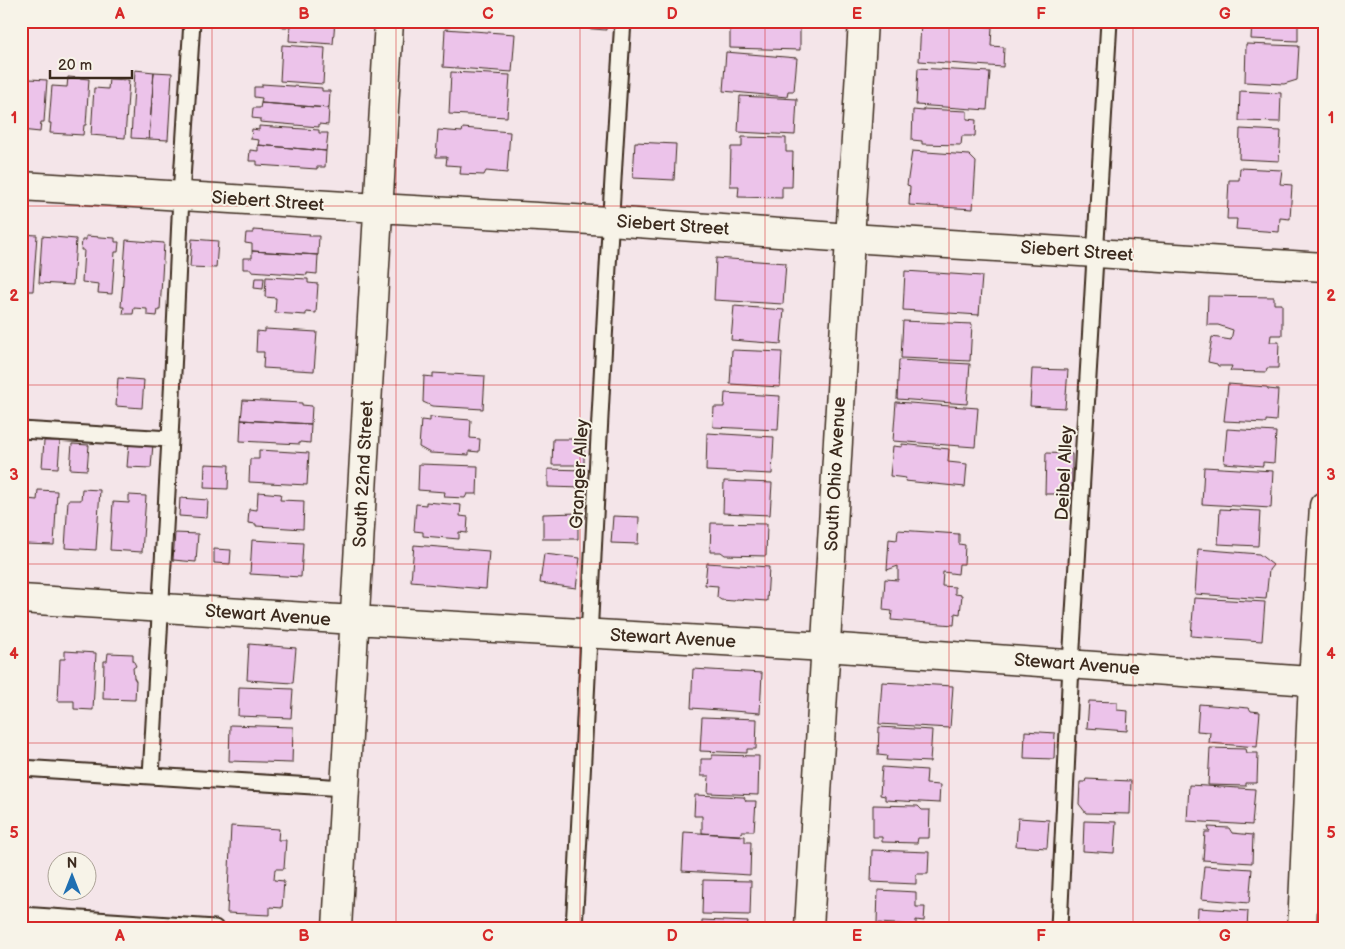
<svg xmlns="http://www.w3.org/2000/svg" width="1345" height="949" viewBox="0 0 1345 949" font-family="'Balsamiq Sans',sans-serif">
  <rect width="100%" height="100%" fill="#f4e5e9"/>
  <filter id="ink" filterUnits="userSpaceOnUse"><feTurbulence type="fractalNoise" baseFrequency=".02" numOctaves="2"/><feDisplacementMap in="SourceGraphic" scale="10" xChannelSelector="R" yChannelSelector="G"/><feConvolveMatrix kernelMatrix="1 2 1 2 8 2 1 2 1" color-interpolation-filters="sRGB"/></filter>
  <g filter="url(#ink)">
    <path fill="#ecc3ea" stroke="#3b2a1e" d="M282 21H335L333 44 289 41 290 27H282Z
      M569 21H606V30L568 27Z
      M730 21H800V50L730 48Z
      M931 21H993V26Z
      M1252 21H1298V41L1251 39Z
      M921 23 992 27 991 46 1004 47 1003 67 919 61Z
      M445 29 515 34 512 72 443 67Z
      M1246 44 1299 46 1297 80 1284 84 1245 82Z
      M282 45 325 48 323 84 280 81Z
      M726 52 797 58 794 91H788L787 97 723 91Z
      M918 68 990 72 987 110 916 105Z
      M135 70 154 72 149 139 131 138Z
      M154 72 172 73 168 140 149 139Z
      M451 72 510 75 507 117 449 114Z
      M68 77 89 79 86 125H84L83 135 50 133 51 123H49L52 86 67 87Z
      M29 79 47 80 44 122H41L40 132 21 130V87H28Z
      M109 79 129 80 125 138 91 135 94 88 108 89Z
      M262 84 322 88V91H330L329 108 261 103 262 98 254 97V87H262Z
      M1240 91 1281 93 1280 122 1239 121Z
      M740 96 797 99 795 135 738 132Z
      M261 103 329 108 328 125 319 124V127L260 122V119L252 118 253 108H260Z
      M923 109 967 111V119L976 120 975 136H962L961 145 922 144V141L912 140 913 110 923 111Z
      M259 126 319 130V133H328L326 151 258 145 259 140 251 139 252 129 259 130Z
      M463 128 510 132 507 173 486 171 484 175 460 174 461 166 446 165 447 157H436L438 130 462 132Z
      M1240 129 1281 131 1279 161 1239 159Z
      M742 137 786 138V152H793L792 187H782V198L738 197 739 186H730L731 147H742Z
      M635 142 676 144 674 180 633 178Z
      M258 145 326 151 325 167H317V169L257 165V161H249L250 150 258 151Z
      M912 151 969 155 976 162 973 209 909 205 910 186 907 185Z
      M1240 168 1282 170 1280 184 1292 185 1290 219 1280 218 1279 232 1236 229 1237 219H1227L1229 180H1239Z
      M253 230 310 234 309 236H319L318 255 252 251V244L245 243 246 233H253Z
      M21 234 37 235 33 291H21Z
      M42 236 76 239 73 285 39 283Z
      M86 236 115 238V242H119L118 252H115L112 294 98 293 99 284 82 282 84 250H81L82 240H86Z
      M192 239 218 241 216 268 190 267Z
      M126 240 164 243 160 310H158L157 316 147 315V309L134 308 133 314H123L124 307H121Z
      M252 251 318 255 317 274 307 273V275L251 271V269H243V258H252Z
      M716 258 786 263 783 304 714 300Z
      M905 271 982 276 979 315 903 310Z
      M266 277 308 279V283L318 284 316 313 306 312V315L275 313 276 298 265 297Z
      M255 278H264L263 289 254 288Z
      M1208 296 1274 297V304H1282V335H1271L1270 342H1279L1278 368H1267L1266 372 1230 371 1232 366H1218L1217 364 1208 362 1212 337 1231 340 1233 330 1218 325H1207Z
      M734 306 784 310 781 344 731 340Z
      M903 321 972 324 970 361 901 358Z
      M265 329 317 332 314 371 263 368 264 352H256L257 331 265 332Z
      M732 350 782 352 780 387 730 384Z
      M899 360 970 364 967 404 897 399Z
      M1032 369 1068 370 1065 408 1030 406Z
      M433 373 485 376 483 409 432 406 423 402 424 376 433 377Z
      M118 378 144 380 142 408 116 406Z
      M1228 384 1267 387 1268 389 1278 390 1276 421 1266 420V423L1224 421Z
      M725 393 780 396 778 430 713 427 714 407H724Z
      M243 400 302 403V405L312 406 311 424 241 420Z
      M896 402 978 408 975 447 893 441Z
      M430 417 471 420 470 438 480 439 479 452 469 451V455L430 453 419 447 421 420 430 421Z
      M241 420 311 424 310 443 300 442V444L240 441Z
      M1227 429 1276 432 1274 463 1263 462V466L1224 463Z
      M707 433 774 437 772 474 706 471Z
      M553 439H584V465H552Z
      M44 441H60L58 468 42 467Z
      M129 443 153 444 151 468 127 467Z
      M72 444 89 445 87 470 70 469Z
      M902 444 949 449 948 462 967 464 965 487 905 481 906 478 890 476 893 446 902 447Z
      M259 450 309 453 307 485 249 482 250 459H259Z
      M1046 453 1072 454V494H1045Z
      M205 464 229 465 228 489 204 488Z
      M419 464 478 466 477 494H467L465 498 444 497 445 492 418 490Z
      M1204 467 1273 471 1271 508 1202 504Z
      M548 469 583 470V488L548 487Z
      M724 481 772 483 770 515 723 513Z
      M82 489 100 490 96 550 65 548 68 500H81Z
      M38 490 57 491 54 545 25 544 27 499 37 500Z
      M258 492 281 494 280 500 304 501 303 529 256 526V524L248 523 249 509 257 510Z
      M129 495 146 496 142 552 110 550 113 502 129 503Z
      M180 498 208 500 207 518 179 516Z
      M426 502 461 505 460 516 468 517 467 533 459 532V539L423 536V532L414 531 416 504 426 505Z
      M1220 509 1260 511 1258 546 1218 544Z
      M578 513V539H543V514Z
      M613 516 639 517 638 544 611 543Z
      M711 523 767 524 766 556 725 555 721 552H710Z
      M898 530 959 534V544L965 545 964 564H959L958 574 943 572 942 586 955 587V594L962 595 960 614 955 613 954 625 891 620 892 611 883 610 885 579 898 580V566L887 570 889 539 897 540Z
      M175 533 198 534 196 562 173 560Z
      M252 540 303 543 301 577 250 574Z
      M414 545 489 551 486 589 425 584 423 582 411 581Z
      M214 549 231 550 230 564 214 563Z
      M1198 549 1259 554 1273 565 1269 570 1266 599 1195 594Z
      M544 554 580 558 576 588 540 583Z
      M707 563 769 567 767 601 737 599 734 601 721 600 717 597 718 586 705 585Z
      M1194 598 1265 602 1262 641 1191 636Z
      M249 644 296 648 293 683 247 680Z
      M65 651 96 653 93 710 74 709V701H58L60 659H65Z
      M108 653 133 654V660L136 666 133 668 134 678 136 681 135 700 103 699 104 661H107Z
      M693 669 762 673 760 713 691 708Z
      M882 682 953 686 950 728 879 724Z
      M239 687 293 689 291 718 238 716Z
      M1089 701 1117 702V710L1128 711 1127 731 1087 728Z
      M1199 704 1249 708 1251 711 1260 712 1257 747 1209 743 1210 732 1197 731Z
      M702 717 757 719 756 749H747V753L700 751Z
      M230 725 293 727 292 763 229 761Z
      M879 727 932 730 930 762 886 760 887 756 878 755Z
      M1025 731 1055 733 1054 759 1024 758Z
      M1210 748 1246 749 1247 753H1258L1257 783H1246V786L1208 785Z
      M712 755 759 756 758 795 708 793 709 776H701V759H712Z
      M882 767 927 770 926 784 940 785 939 803 885 800V796L880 795Z
      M1086 779 1131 781 1130 814 1086 813 1079 804 1080 782H1085Z
      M1189 785 1255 789 1252 825 1187 821Z
      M695 795 744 797 746 801H756L754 831H742L740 835 702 833V816H694Z
      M873 805 918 806 922 810H930L929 838H918L917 843 882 842V837H873Z
      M1018 818 1049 820 1047 848 1016 846Z
      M1084 821 1116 822 1114 853 1083 851Z
      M231 826 279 829 278 840H286L284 869H275L274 880 284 881 282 908 270 907V915L227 913Z
      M1208 827 1229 828 1232 833 1253 835 1252 863 1203 860 1205 832H1210Z
      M684 832 745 836V842H751L750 875 682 871Z
      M872 850 929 852 928 874H916V884L871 882Z
      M1204 866 1252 869 1249 903 1201 899Z
      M703 880 751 881 750 915 702 914Z
      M878 890 916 892V907H925L924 921 916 920V925L877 923Z
      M1198 908 1248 911 1247 928H1197Z
      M702 920 748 922 747 928H702Z"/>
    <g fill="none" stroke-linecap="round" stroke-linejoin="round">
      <g stroke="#3b2a1e" stroke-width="19">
        <path id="lane" d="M21 430 170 439
          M21 768 345 788
          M151 776 170 439 181 196 192 21
          M21 915 215 928
          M574 928C591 626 602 323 623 21
          M1059 928 1071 664 1109 21"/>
      </g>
      <g stroke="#3b2a1e" stroke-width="31">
        <path id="street" d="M21 186 378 208 609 221 850 238 1324 267
          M21 599 354 620 825 647 1324 682
          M337 928 389 21"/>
      </g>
      <g stroke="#3b2a1e" stroke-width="31">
        <path id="secondary" d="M809 928 863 21
          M1302 928 1313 681 1324 506"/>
      </g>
      <use href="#lane" stroke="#f7f3e8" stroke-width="15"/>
      <use href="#street" stroke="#f7f3e8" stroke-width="28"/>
      <use href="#secondary" stroke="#f7f3e8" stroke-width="28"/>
    </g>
  </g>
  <path fill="none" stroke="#d62828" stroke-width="1" stroke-opacity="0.55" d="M212 21V928M396 21V928M580 21V928M765 21V928M949 21V928M1133 21V928M21 206H1324M21 385H1324M21 564H1324M21 743H1324"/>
  <g text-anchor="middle" stroke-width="4" stroke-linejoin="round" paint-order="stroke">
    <g font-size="18" fill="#3b2a1e" stroke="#f7f3e8">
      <text transform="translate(268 201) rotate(4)" y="6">Siebert Street</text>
      <text transform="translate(673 225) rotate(4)" y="6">Siebert Street</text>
      <text transform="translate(1077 251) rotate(4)" y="6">Siebert Street</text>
      <text transform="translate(1064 473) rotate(-87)" y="6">Deibel Alley</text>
      <text transform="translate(363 474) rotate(-87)" y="6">South 22nd Street</text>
      <text transform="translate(579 474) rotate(-87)" y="6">Granger Alley</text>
      <text transform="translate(835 474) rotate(-87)" y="6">South Ohio Avenue</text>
      <text transform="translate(268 615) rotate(4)" y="6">Stewart Avenue</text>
      <text transform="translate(673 638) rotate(3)" y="6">Stewart Avenue</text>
      <text transform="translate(1077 664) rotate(4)" y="6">Stewart Avenue</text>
    </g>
  </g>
  <rect width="1345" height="949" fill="none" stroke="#f7f3e8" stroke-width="55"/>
  <g transform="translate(72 876)"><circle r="24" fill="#f7f3e8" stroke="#aca397"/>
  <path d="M0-4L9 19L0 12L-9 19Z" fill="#1f6fb2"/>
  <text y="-8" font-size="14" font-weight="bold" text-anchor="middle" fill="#3b2a1e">N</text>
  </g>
  <path d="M50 70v8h82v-8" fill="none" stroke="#3b2a1e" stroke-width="2.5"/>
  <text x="58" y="70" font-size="15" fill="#3b2a1e" stroke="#f7f3e8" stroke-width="4" paint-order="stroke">20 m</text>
  <rect x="28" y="28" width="1290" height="894" fill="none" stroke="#d62828" stroke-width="2"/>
  <g font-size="16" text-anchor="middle" font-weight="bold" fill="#d62828">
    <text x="120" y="19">A</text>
    <text x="304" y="19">B</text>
    <text x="488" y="19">C</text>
    <text x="672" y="19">D</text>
    <text x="857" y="19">E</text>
    <text x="1041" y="19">F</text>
    <text x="1225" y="19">G</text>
    <text x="14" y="123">1</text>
    <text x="1331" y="123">1</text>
    <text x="14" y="301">2</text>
    <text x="1331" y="301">2</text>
    <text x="14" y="480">3</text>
    <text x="1331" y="480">3</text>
    <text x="14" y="659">4</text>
    <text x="1331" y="659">4</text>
    <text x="14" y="838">5</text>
    <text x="1331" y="838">5</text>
    <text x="120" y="941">A</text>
    <text x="304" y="941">B</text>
    <text x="488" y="941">C</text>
    <text x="672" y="941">D</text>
    <text x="857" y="941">E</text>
    <text x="1041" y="941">F</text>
    <text x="1225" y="941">G</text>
  </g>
</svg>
